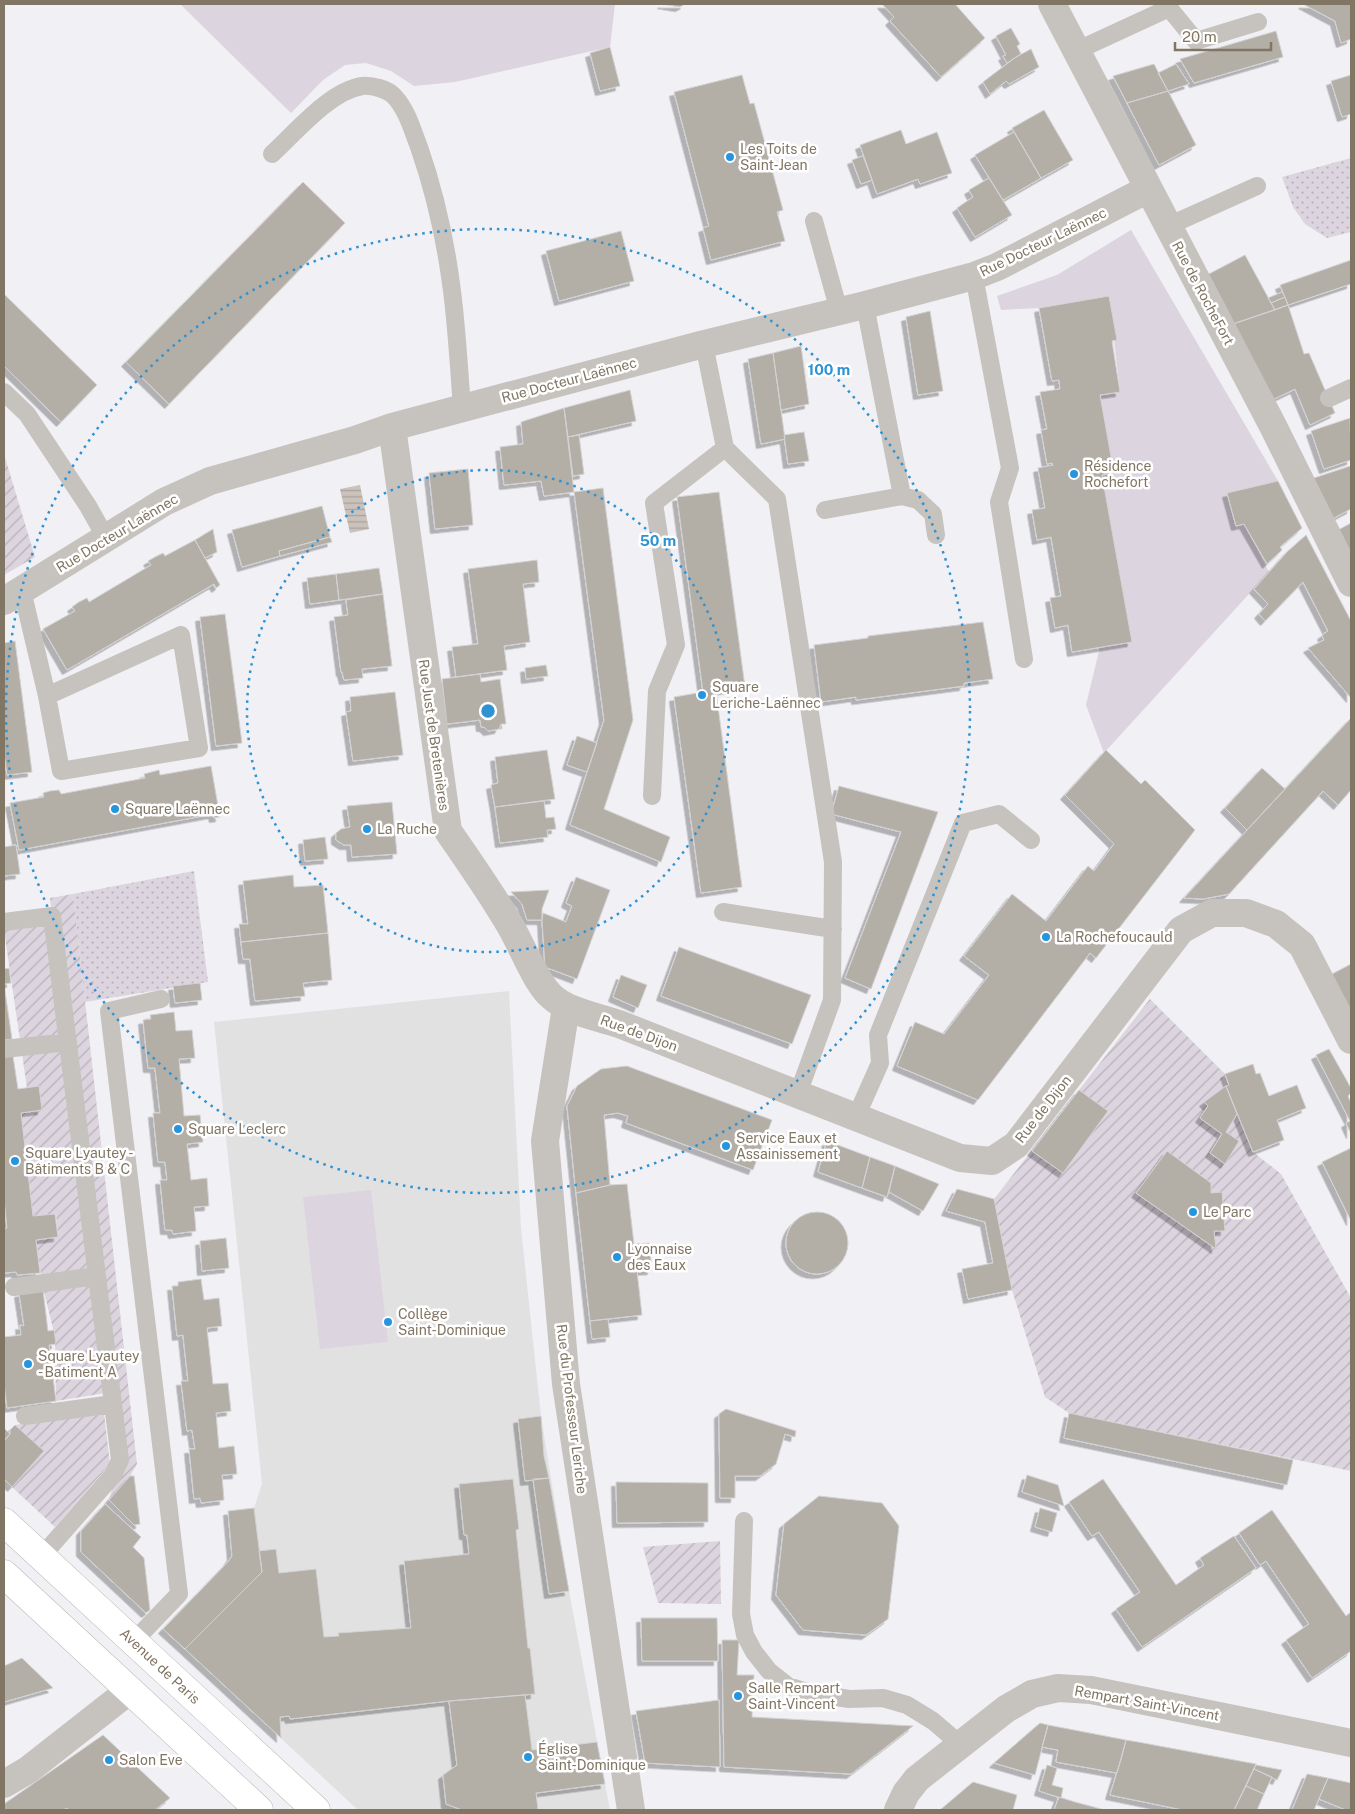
<svg xmlns="http://www.w3.org/2000/svg" width="1355" height="1814" viewBox="0 0 1355 1814" font-family="'Public Sans',sans-serif">
  <defs>
    <pattern id="park-dots" width="8" height="8" patternUnits="userSpaceOnUse" patternTransform="scale(1.25)"><rect width="8" height="8" fill="#dcd4de"/><path d="M2 2h.1M6 6h.1" fill="none" stroke="#b8b1b8" stroke-width="1.8" stroke-linecap="round"/></pattern>
    <pattern id="garden-furrows" width="10" height="10" patternUnits="userSpaceOnUse" patternTransform="scale(1.25)"><rect width="10" height="10" fill="#dcd4de"/><path d="M-1 1l2-2M0 10L10 0M9 11l2-2" fill="none" stroke="#b8b1b8"/></pattern>
    <pattern id="water-rules" width="6" height="5" patternUnits="userSpaceOnUse" patternTransform="scale(1.25)"><rect width="6" height="5" fill="#cac2bb"/><path d="M0 2.5h6" fill="none" stroke="#a9a29c"/></pattern>
    <filter id="shadow"><feDropShadow dx="-4.5" dy="4.5" stdDeviation="0" flood-color="#0004"/></filter>
  </defs>
  <rect width="100%" height="100%" fill="#f1f0f4"/>
  <path fill="#e2e1e2" d="M509 991 521 1228 541 1416 569 1591 610 1810H358L163 1629 228 1562 232 1556 228 1511 254 1508 262 1484 214 1022Z"/>
  <path fill="#dcd4de" d="M180 4H615L610 47 455 82 414 86 391 71 366 63 345 65 323 80 291 113Z
    M1131 230 1278 481 1227 493 1236 526 1244 524 1269 572 1104 753 1086 705 1100 647 1132 642 1102 475 1114 473 1100 395 1120 392 1109 296 1039 308 1001 310 997 296 1057 275Z
    M371 1190 388 1342 320 1349 303 1197Z"/>
  <path fill="url(#park-dots)" d="M1351 158V232L1327 238 1305 224 1293 207 1282 177Z
    M194 871 208 982 85 1002 73 894Z"/>
  <path fill="url(#garden-furrows)" d="M4 454 35 557 4 575Z
    M73 894 137 1464 130 1476 109 1500 120 1460 112 1392 56 1401 55 1337 42 1283 36 1240 58 1237 56 1214 33 1216 21 1113 42 1110 39 1086 27 1088 4 930 52 915 50 898Z
    M1150 999 1225 1074 1237 1114 1253 1152 1281 1174 1351 1298V1471L1069 1413 1045 1397 1012 1290 994 1199Z
    M104 1413 110 1464 55 1527 12 1487 44 1451 15 1425Z
    M720 1541 721 1604 658 1603 643 1547Z"/>
  <path fill="url(#water-rules)" d="M360 485 369 529 350 533 340 489Z"/>
  <path fill="#b3aea6" stroke="#d3d3d5" filter="url(#shadow)" d="M662 4H685L680 7Z
    M882 4H955L985 38 941 77 890 21 894 17Z
    M1303 4H1351V39L1341 43 1335 21Z
    M1011 28 1020 44 1017 46 1021 54 1007 63 1003 56 1006 55 996 36Z
    M1276 31 1283 57 1194 83 1180 59Z
    M610 47 620 86 600 91 590 53Z
    M1031 49 1039 67 1009 84 1006 81 990 94 983 82 1016 57Z
    M1154 64 1168 91 1127 103 1113 76Z
    M1176 64 1189 84 1168 91 1158 73Z
    M742 75 750 104 754 103 783 210 777 212 785 241 711 260 703 228 709 226 674 92Z
    M1351 75V114L1342 117 1331 81Z
    M1168 91 1196 145 1159 165 1127 103Z
    M1044 110 1073 160 1041 178 1012 128Z
    M901 130 906 144 937 132 952 173 920 184 918 179 877 194 860 145Z
    M1014 132 1041 178 1003 200 975 155Z
    M863 156 872 180 861 184 852 160Z
    M989 178 1012 215 975 237 957 208 973 197 969 190Z
    M303 182 345 223 169 404 126 362Z
    M621 231 634 281 559 301 546 251Z
    M1245 255 1275 310 1230 325 1205 276Z
    M1351 260V284L1288 305 1280 285Z
    M1282 292 1285 297 1271 303 1268 298Z
    M4 294 97 385 61 422 4 366Z
    M1109 296 1117 340 1112 341 1120 392 1100 395 1114 473 1102 475 1132 642 1072 652 1068 625 1055 628 1050 598 1061 596 1051 537 1037 540 1032 510 1045 508 1038 468 1053 465 1052 463 1047 464 1041 430 1047 429 1040 392 1060 389 1059 380 1052 381 1039 308Z
    M1285 297 1288 305 1275 310 1271 303Z
    M1288 305 1304 354 1309 353 1335 413 1310 425 1295 389 1270 401 1230 325Z
    M930 311 943 391 918 395 906 317Z
    M801 346 809 404 781 410 773 353Z
    M773 353 785 439 761 444 748 359Z
    M630 390 636 421 568 437 564 408Z
    M564 408 574 492 544 496 541 481 504 485 500 447 523 444 521 422Z
    M1350 418 1351 460 1324 469 1311 431Z
    M804 432 809 461 788 464 784 435Z
    M579 435 584 474 573 476 568 437Z
    M1350 466 1351 469V509L1332 519 1311 479Z
    M468 469 473 525 435 529 429 473Z
    M1278 481 1302 528 1280 547 1282 550 1267 564 1244 524 1236 526 1227 493Z
    M603 488 633 720 604 809 670 837 661 862 570 825 604 720 574 492Z
    M719 492 745 687 716 691 742 887 701 893 674 697 703 692 677 497Z
    M322 506 330 537 279 551 280 556 242 567 232 530Z
    M1351 523V555L1338 530Z
    M213 529 217 552 205 558 195 540Z
    M1306 535 1351 621V698L1308 648 1324 640 1322 635 1328 631 1303 582 1265 621 1259 614 1268 604 1254 589 1287 552Z
    M330 537 332 542 280 556 279 551Z
    M195 540 220 585 216 588 214 584 67 670 43 629 75 611 72 607 79 602 87 598 89 602 151 565 148 561 155 557 163 553 165 556Z
    M537 560 539 582 523 584 530 642 504 646 507 670 456 677 452 647 478 644 468 569Z
    M379 568 383 594 339 600 336 574Z
    M336 574 339 600 310 604 307 578Z
    M383 594 392 666 362 669 363 678 344 680 342 672H341L334 617 348 615 346 600Z
    M225 614 242 743 216 746 200 617Z
    M983 622 993 679 964 683V686L856 700V697L821 702 814 645 868 638V636Z
    M15 641 32 772 7 775 4 753V643Z
    M546 665 548 676 526 679 525 668Z
    M480 674 481 682 500 679 506 724H501L499 729 488 731 484 727H481L480 720 447 724 442 679Z
    M395 692 403 755 353 761 346 712 351 711 350 697Z
    M1351 718V790L1338 805 1323 791 1229 894 1203 899 1184 898Z
    M577 736 597 743 587 772 567 765Z
    M547 750 555 799 495 807 491 785 498 783 495 757Z
    M1106 750 1141 784 1145 780 1195 830 1096 958 1090 953 978 1100 897 1066 915 1022 944 1034 989 975 964 956 1012 894 1046 921 1088 866 1094 871 1114 844 1065 795Z
    M211 766 220 817 214 818 213 814 19 850 10 803 44 797 43 793 50 791 59 790 61 794 145 778 144 774 159 770 160 775Z
    M1262 768 1285 789 1247 830 1225 808Z
    M839 786 938 812 871 989 845 978 901 832 831 814Z
    M544 801 546 818 554 817 556 829 547 830 548 837 500 843 495 807Z
    M392 802 397 854 352 857 351 845H344L336 840V833L341 829 350 827 347 806Z
    M325 837 328 859 305 861 303 840Z
    M16 845 20 874 4 876V847Z
    M293 875 294 887 323 885 328 933 241 942 239 924H248L243 881Z
    M576 877 610 890 577 979 545 967 542 920 543 913 566 922 572 906 566 903Z
    M549 890 542 909V920H527L522 904 511 892Z
    M328 933 332 980 303 983 305 996 255 1001 250 959H243L241 942Z
    M679 947 811 995 792 1044 661 996Z
    M1351 964V1011L1332 974Z
    M9 968 11 983 4 984 12 1039 4 1040V969Z
    M621 975 647 985 638 1008 613 997Z
    M200 983 202 1000 175 1003 173 986Z
    M174 1012 176 1031 192 1030 195 1058 179 1059 184 1116 200 1115 203 1142 187 1144 191 1180 207 1178 209 1206 194 1207 196 1231 173 1234 172 1230H165L160 1180H167L165 1162H158L153 1113H160L155 1068H148L143 1020 151 1019 150 1015Z
    M1329 1049 1351 1088V1093L1348 1096 1351 1103V1134L1346 1123 1350 1121 1316 1055Z
    M13 1056 18 1089 39 1086 42 1110 21 1113 33 1216 55 1214 58 1237 36 1240 40 1273 17 1275 16 1272 4 1273V1229L7 1228 4 1199V1057Z
    M1253 1064 1256 1074 1260 1073 1269 1096 1297 1085 1306 1108 1277 1120 1284 1140 1253 1152 1226 1086 1229 1085 1225 1074Z
    M627 1066 772 1120 753 1170 626 1123 628 1116 618 1113 604 1115 610 1185 576 1193 567 1106 577 1086 601 1069Z
    M1226 1086 1237 1114 1226 1132 1239 1141 1225 1164 1210 1153 1222 1134 1200 1118 1208 1106 1204 1102Z
    M1079 1090 1108 1111 1063 1173 1032 1151Z
    M827 1141 870 1157 862 1188 818 1172Z
    M1351 1148V1221L1322 1162Z
    M1167 1151 1211 1183V1193L1222 1192 1225 1231H1214L1216 1249 1136 1193Z
    M870 1157 895 1166 887 1197 862 1188Z
    M895 1166 939 1184 923 1211 889 1192Z
    M627 1184 634 1244 649 1243 652 1270 637 1271 642 1315 590 1321 576 1193 610 1185Z
    M957 1189 994 1199 1012 1290 968 1299 962 1269 993 1263 985 1222 946 1211Z
    M786 1243a31 31 0 1 1 62 0a31 31 0 1 1-62 0Z
    M226 1238 229 1268 202 1271 200 1241Z
    M201 1279 204 1300 219 1298 222 1326 207 1328 213 1384 228 1383 231 1411 216 1413 219 1448 234 1446 237 1474 222 1475 224 1500 201 1503 200 1498 194 1499 189 1449H195L192 1430 187 1431 181 1381H188L183 1335 177 1336 172 1286H178V1282Z
    M43 1290 48 1331 54 1330 56 1344 49 1345 56 1401 7 1408 4 1383V1337L21 1335 20 1325 24 1326 19 1293Z
    M608 1319 610 1337 592 1339 590 1321Z
    M726 1409 796 1431 795 1437 785 1434 776 1464 760 1476H735V1498H720L719 1414Z
    M1069 1413 1293 1460 1287 1485 1064 1438Z
    M541 1416 544 1456 549 1478 525 1481 518 1419Z
    M15 1425 44 1451 12 1487 4 1479V1441L10 1434V1430Z
    M4 1428 10 1434 4 1441Z
    M1027 1475 1058 1485 1064 1506 1022 1492Z
    M130 1476H134L140 1524 134 1525 109 1500Z
    M549 1478 569 1591 549 1594 533 1479Z
    M513 1479 519 1529 516 1530 528 1648H530L535 1694 449 1701 290 1719 289 1716 280 1717 281 1738 185 1649 262 1572 259 1551 276 1549 279 1573 316 1569 324 1637 339 1636 338 1633 411 1628 404 1561 469 1554 467 1535H464L459 1484Z
    M1103 1479 1176 1585 1204 1565 1200 1558 1234 1536 1256 1568 1142 1647 1116 1609 1140 1592 1099 1532 1092 1536 1069 1502Z
    M616 1482 708 1483V1522L617 1523Z
    M819 1496 882 1503 899 1526 888 1619 866 1635 803 1630 776 1595 784 1524Z
    M105 1504 141 1537 133 1547 144 1558 150 1610 146 1613 81 1552V1531Z
    M254 1508 262 1572 185 1649 163 1629 228 1562 232 1556 228 1511Z
    M1040 1508 1057 1513 1052 1532 1035 1527Z
    M1272 1510 1346 1616 1351 1612V1651L1312 1678 1286 1640 1309 1624 1266 1561 1260 1565 1239 1533Z
    M641 1618H717L718 1661H642Z
    M722 1640H739L737 1675H754L752 1717 913 1726 851 1774 724 1767Z
    M22 1658 53 1688 4 1702V1666Z
    M525 1695 532 1750 597 1742 605 1784 536 1793 538 1809 532 1810H462L446 1804 443 1775 457 1765 449 1701Z
    M719 1700 720 1767 645 1763 636 1711Z
    M1040 1723 1048 1725 1035 1775 994 1763Z
    M1048 1725 1126 1740 1117 1773 1056 1762 1058 1750 1042 1747Z
    M103 1735 170 1798 155 1810H119L118 1809 117 1810H68L67 1808 63 1810H4V1804Z
    M1126 1740 1138 1742 1256 1764 1234 1810H1183L1110 1795 1122 1756Z
    M1256 1764V1765L1282 1770 1277 1780 1254 1769Z
    M1047 1765 1057 1768 1052 1785 1063 1788 1061 1798 1039 1791Z
    M1254 1769 1272 1777 1264 1794 1246 1786Z
    M1307 1774 1328 1778 1314 1810H1292Z
    M1328 1778 1351 1783V1810H1346L1319 1799Z
    M973 1782 1017 1795 1013 1810H940Z
    M1246 1786 1264 1794 1257 1810H1234Z
    M1059 1797 1075 1802 1105 1810H1054Z"/>
  <g fill="none" stroke-linecap="round" stroke-linejoin="round">
    <g stroke="#bbb7b1" stroke-width="29">
      <path id="secondary" d="M4 1522 316 1810
        M4 1574 259 1810"/>
    </g>
    <path stroke="#c6c3bf" stroke-width="18" d="M1169 8 1196 41 1258 22
      M1076 51 1169 8 1168 4
      M272 154C296 132 330 91 362 86 372 85 387 89 394 96 407 110 412 129 419 147 435 193 446 243 452 291 457 330 459 369 462 408
      M814 221 839 311
      M1168 226 1257 186
      M974 276 1010 468 999 502 1024 659
      M4 392 27 414 88 506 106 538
      M1329 398 1351 388
      M725 448 777 499 833 862 832 1000 798 1094
      M902 496 918 500 933 514 936 535
      M825 510 902 496 865 305
      M22 590 47 696 61 771 199 748 181 635 47 696
      M652 796 657 691 676 645 654 503 725 448 704 344
      M723 912 833 929
      M4 922 52 916 120 1460 113 1475 41 1557
      M4 1049 68 1042
      M856 1117 880 1063 878 1035 963 823 999 814 1031 840
      M14 1287 97 1276
      M25 1416 113 1404
      M744 1521 741 1614 745 1635 754 1652 769 1671 788 1686 811 1693 849 1699 883 1698 907 1705 933 1721 961 1745
      M133 1642 179 1594 109 1011 161 999"/>
    <path stroke="#c6c3bf" stroke-width="28" d="M1052 4 1273 426 1351 583
      M392 427 448 831C470 863 492 894 511 927 522 946 535 980 549 994 566 1012 596 1016 619 1024L960 1158 992 1161 1016 1145 1181 930 1212 913H1246L1276 924 1302 945 1351 1040
      M4 601 164 502 210 481 355 440 392 427 704 344 865 305 974 276 997 267 1148 189
      M566 1007 545 1141 566 1384 631 1810
      M4 1784 28 1770 130 1690
      M898 1810 906 1793 917 1779 1006 1709 1032 1694 1058 1688 1091 1690 1351 1743"/>
    <use href="#secondary" stroke="#fff" stroke-width="28"/>
  </g>
  <g fill="none" stroke="#2e92d3" stroke-width="2.5" stroke-dasharray="2.5 5">
    <circle cx="488" cy="711" r="241"/>
    <circle cx="488" cy="711" r="482"/>
  </g>
  <g fill="#2595df" stroke="#fff" stroke-width="2">
    <circle cx="730" cy="157" r="5"/>
    <circle cx="1074" cy="474" r="5"/>
    <circle cx="702" cy="695" r="5"/>
    <circle cx="115" cy="809" r="5"/>
    <circle cx="367" cy="829" r="5"/>
    <circle cx="1046" cy="937" r="5"/>
    <circle cx="178" cy="1129" r="5"/>
    <circle cx="726" cy="1146" r="5"/>
    <circle cx="15" cy="1161" r="5"/>
    <circle cx="1193" cy="1212" r="5"/>
    <circle cx="617" cy="1257" r="5"/>
    <circle cx="388" cy="1322" r="5"/>
    <circle cx="28" cy="1364" r="5"/>
    <circle cx="738" cy="1696" r="5"/>
    <circle cx="528" cy="1757" r="5"/>
    <circle cx="109" cy="1760" r="5"/>
  </g>
  <g text-anchor="middle" stroke-width="5" stroke-linejoin="round" paint-order="stroke">
    <g font-size="14" fill="#817563" stroke="#fff" text-anchor="start">
      <text x="740" y="154">Les Toits de<tspan x="740" dy="16">Saint-Jean</tspan></text>
      <text x="1084" y="471">Résidence<tspan x="1084" dy="16">Rochefort</tspan></text>
      <text x="712" y="692">Square<tspan x="712" dy="16">Leriche-Laënnec</tspan></text>
      <text x="125" y="814">Square Laënnec</text>
      <text x="377" y="834">La Ruche</text>
      <text x="1056" y="942">La Rochefoucauld</text>
      <text x="188" y="1134">Square Leclerc</text>
      <text x="736" y="1143">Service Eaux et<tspan x="736" dy="16">Assainissement</tspan></text>
      <text x="25" y="1158">Square Lyautey -<tspan x="25" dy="16">Bâtiments B &amp; C</tspan></text>
      <text x="1203" y="1217">Le Parc</text>
      <text x="627" y="1254">Lyonnaise<tspan x="627" dy="16">des Eaux</tspan></text>
      <text x="398" y="1319">Collège<tspan x="398" dy="16">Saint-Dominique</tspan></text>
      <text x="38" y="1361">Square Lyautey<tspan x="38" dy="16">- Batiment A</tspan></text>
      <text x="748" y="1693">Salle Rempart<tspan x="748" dy="16">Saint-Vincent</tspan></text>
      <text x="538" y="1754">Église<tspan x="538" dy="16">Saint-Dominique</tspan></text>
      <text x="119" y="1765">Salon Eve</text>
    </g>
    <g font-size="14" fill="#817563" stroke="#fff">
      <text transform="translate(1043 242) rotate(-26)" y="5">Rue Docteur Laënnec</text>
      <text transform="translate(1203 293) rotate(62)" y="5">Rue de RocheFort</text>
      <text transform="translate(569 380) rotate(-15)" y="5">Rue Docteur Laënnec</text>
      <text transform="translate(117 533) rotate(-31)" y="5">Rue Docteur Laënnec</text>
      <text transform="translate(434 735) rotate(82)" y="5">Rue Just de Bretenières</text>
      <text transform="translate(639 1033) rotate(20)" y="5">Rue de Dijon</text>
      <text transform="translate(1043 1109) rotate(-52)" y="5">Rue de Dijon</text>
      <text transform="translate(572 1409) rotate(83)" y="5">Rue du Professeur Leriche</text>
      <text transform="translate(160 1666) rotate(43)" y="5">Avenue de Paris</text>
      <text transform="translate(1147 1703) rotate(10)" y="5">Rempart Saint-Vincent</text>
    </g>
  </g>
  <circle cx="488" cy="711" r="8" fill="#2e92d3" stroke="#fff" stroke-width="2.5"/>
  <g font-size="15" text-anchor="middle" font-weight="bold" fill="#2e92d3" stroke="#fff" stroke-width="5" stroke-linejoin="round" paint-order="stroke">
    <text x="829" y="375">100 m</text>
    <text x="658" y="546">50 m</text>
  </g>
  <rect width="1355" height="1814" fill="none" stroke="#817563" stroke-width="10"/>
  <path d="M1175 42v8h96v-8" fill="none" stroke="#817563" stroke-width="2.5"/>
  <text x="1182" y="42" font-size="15" fill="#817563" stroke="#ffffff" stroke-width="4" paint-order="stroke">20 m</text>
</svg>
